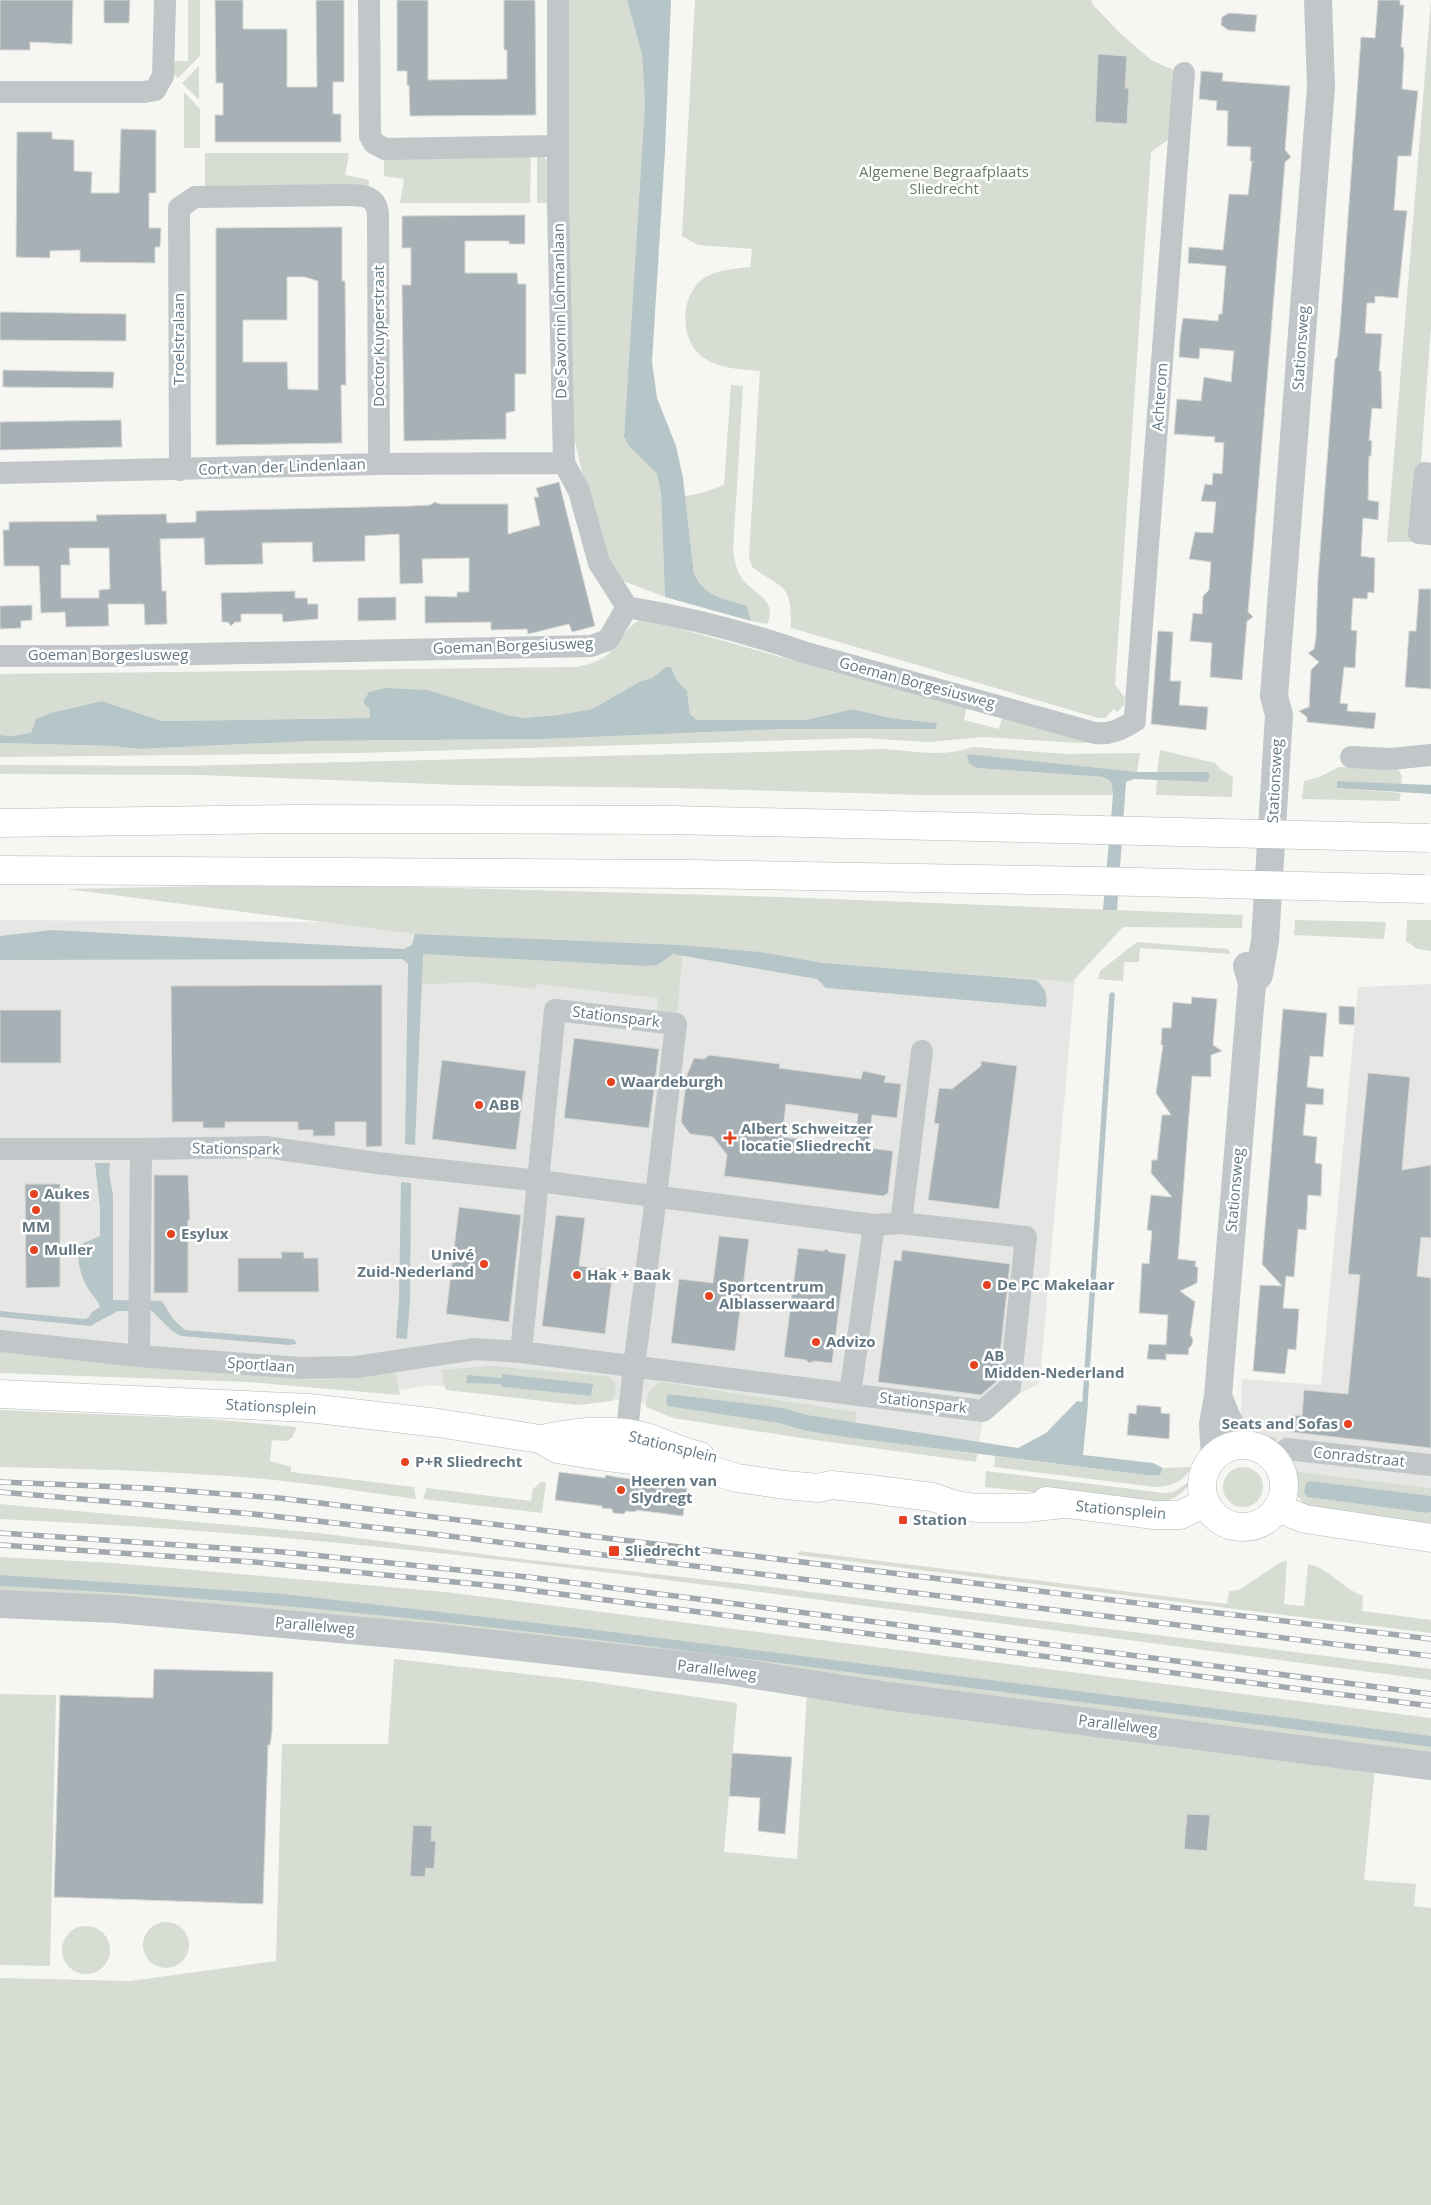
<svg xmlns="http://www.w3.org/2000/svg" width="1431" height="2205" viewBox="0 0 1431 2205" font-family="'Open Sans',sans-serif">
  <rect width="100%" height="100%" fill="#f6f6f2"/>
  <path fill="#e6e7e5" d="M0 920 417 923 1077 954 1040 1381 1035 1386 994 1406 983 1421 977 1450 610 1399 579 1402 429 1385 394 1391 0 1358Z
    M1431 984V1506L1302 1487 1272 1443 1240 1428 1242 1379 1321 1385 1358 987Z"/>
  <path fill="#d7ddd3" fill-rule="evenodd" d="M188 0H200V56L178 78 169 70 172 61H188Z
    M562 0H627L642 55 645 103 624 437 629 446 657 474 661 493 665 597 621 580 602 562 572 428Z
    M695 0H1091L1093 5 1121 34 1151 60 1178 72 1172 137 1151 152 1115 684 1125 698 1124 705 1117 712 1113 709 1106 718H1098L791 628C791 582 785 591 752 567L749 557 760 371C741 369 720 369 704 358 681 343 679 302 699 282 711 270 734 269 750 267L752 249 698 245 682 236Z
    M1431 0V326L1419 490 1412 542H1387Z
    M199 66V100L182 83Z
    M184 92 200 109V148H184Z
    M384 152H531L530 203H400L404 179 384 176Z
    M537 152 551 163 552 203H537Z
    M205 153H349L345 175 369 180V187L205 190Z
    M731 385 743 386 733 550C735 559 736 570 741 577 751 593 779 599 767 624L751 621 747 606C724 598 706 598 694 574L685 496 702 493 724 485Z
    M642 618 841 674 967 706 964 720 999 729 1003 715 1119 741 1079 743 983 737 929 742 862 738 357 753 0 757V743L112 746 138 749 312 741 544 739 783 729H936L937 723 890 718 853 709 806 720H697L690 714 687 691 676 679 671 667H666L652 678 641 681 592 709 558 715 523 718 507 715 370 710 371 718 162 721 102 701 50 713 36 719 31 733 11 736 0 735V674L577 667C590 664 604 660 612 650 622 638 628 626 642 618Z
    M973 747 1066 754 1140 753 1137 772 968 755 977 768 1103 777 1111 780 1113 795H927L674 788 459 785 201 775 0 774V765L185 766 886 749C916 752 945 757 973 747Z
    M1160 750 1215 763 1220 769 1233 777 1232 797 1156 795 1157 780 1206 782 1208 772H1157Z
    M1339 767 1398 769 1402 776 1401 784 1337 781V788L1401 793 1399 801 1302 799 1304 781 1319 777Z
    M308 884 779 897 1243 915 1242 928 1123 927 1072 982 823 963 760 952 680 945 415 934 67 889Z
    M1295 920 1386 922 1384 939 1294 935Z
    M1407 920H1431V951L1417 949 1406 941Z
    M1137 942 1228 949 1231 954 1140 948 1139 962H1124L1123 981 1098 979 1100 971Z
    M418 947 683 955 677 1013 657 1011 658 998 536 984 535 989 471 982 416 985Z
    M0 1351 309 1380 341 1379 395 1372 400 1395 248 1382 0 1373Z
    M491 1366 607 1376 615 1382 616 1394 612 1401 578 1405 446 1390 441 1370ZM502 1375 593 1390 590 1396 503 1387 500 1385 467 1376 503 1378Z
    M662 1382 856 1412V1423L807 1415 784 1408 668 1394 806 1431 977 1454 976 1462 808 1439 673 1418 646 1407C647 1393 649 1388 662 1382Z
    M0 1410 209 1419 297 1427 292 1438 286 1441 272 1440 270 1461 291 1467V1472L414 1487 416 1499C366 1492 315 1484 265 1479 177 1471 89 1469 0 1467Z
    M1259 1435 1276 1437V1442L1297 1472 1431 1488V1496L1310 1481 1304 1492 1308 1497 1427 1513 1431 1512V1526L1306 1506C1296 1496 1294 1486 1290 1474 1284 1457 1272 1447 1257 1440Z
    M995 1456 1146 1475H1160L1163 1468 1192 1467C1184 1481 1172 1487 1155 1487L994 1467Z
    M1223 1487a20 20 0 1 1 40 0a20 20 0 1 1-40 0Z
    M986 1471 1164 1493 1173 1492 1189 1482 1191 1483C1180 1496 1168 1503 1151 1505L985 1487Z
    M541 1482H546L542 1513 423 1499 427 1488 531 1501 533 1489Z
    M0 1504 319 1533 504 1557 753 1585 1431 1669V1680C1237 1654 1043 1629 850 1604 567 1566 285 1531 0 1519Z
    M799 1551 1227 1604 1229 1591 1239 1590 1281 1562 1287 1561 1284 1604 1304 1606 1308 1564C1329 1568 1343 1589 1363 1596L1362 1611 1431 1620V1633L798 1555Z
    M0 1557 113 1563 445 1592 1431 1718V1757L0 1593Z
    M394 1659 587 1681 737 1703 724 1852 797 1859 807 1693 1375 1767 1364 1880 1416 1884 1414 1906 1431 1908V2205H0V1978L130 1981 276 1961 282 1744H388Z
    M0 1694 56 1695 50 1966 0 1965Z
    M143 1945a23 23 0 1 1 46 0a23 23 0 1 1-46 0Z
    M62 1950a24 24 0 1 1 48 0a24 24 0 1 1-48 0Z"/>
  <path fill="#b6c5c7" d="M627 0H671L665 151 652 362 657 398 676 446 683 478 694 574C706 598 724 598 747 606L751 621 665 597 661 493 657 474 629 446 624 437 645 103 642 55Z
    M666 667H671L676 679 687 691 690 714 697 720H806L853 709 890 718 937 723 936 729H783L544 739 312 741 138 749 112 746 0 743V735L11 736 31 733 36 719 50 713 102 701 162 721 370 718V710L363 702 369 692 385 688 428 690 507 715 523 718 558 715 592 709 641 681 652 678Z
    M967 754 1137 772H1208L1210 776 1207 782 1134 779 1126 782 1117 910H1103L1113 795 1111 781 1103 777 977 768 969 763Z
    M1337 781 1431 785V794L1337 788Z
    M52 930 404 949 412 945 415 934 680 945 760 952 823 963 1036 980C1045 988 1048 994 1046 1007L826 988 817 979 673 954 657 965 646 966 423 954 415 1145 405 1144 408 964 402 959 0 960V936Z
    M95 1163H110L109 1172 113 1195V1300L162 1301 173 1319 185 1330 291 1339 295 1340 296 1344 289 1345 181 1336 172 1331 152 1311H118L90 1326 0 1317V1311L84 1319 88 1318 92 1312 100 1307C98 1300 93 1296 89 1290 80 1275 77 1262 79 1245L100 1236V1208Z
    M401 1182 411 1183 410 1301 407 1339 396 1338 399 1299Z
    M502 1374 593 1384 591 1396 502 1387 500 1384 466 1383 467 1375 502 1378Z
    M668 1394 784 1408 807 1415 1018 1448 1046 1433 1077 1401 1088 1403 1083 1455 1153 1463 1163 1468 1160 1475H1146L853 1438 806 1431 778 1423 668 1406 666 1401Z
    M1310 1481 1431 1496V1512L1427 1513 1307 1497 1304 1492 1306 1483Z
    M0 1575 283 1594 588 1629 1431 1736V1747C1247 1723 1062 1700 878 1676 586 1637 294 1600 0 1586Z"/>
  <g fill="none" stroke-linecap="round" stroke-linejoin="round">
    <path stroke="#b6c5c7" stroke-width="5.5" d="M1085 1402 1112 995"/>
  </g>
  <path fill="#a7b1b5" stroke="#d7d7d5" fill-rule="evenodd" d="M0 0H73L72 44 30 42V50H0Z
    M104 0H130L129 23H104Z
    M215 0H243V29H287V87H317L316 0H344V82H333V114H341V142H215V115H223V83H216Z
    M397 0H428V80L507 79V50H504V0H535L536 115 410 116 409 85H407V71H397Z
    M1378 0H1400V5H1404L1401 47H1403L1404 55 1402 89 1418 91 1411 156H1398L1394 210 1407 211 1398 298 1375 296V303H1367L1365 333 1382 334 1379 371H1381L1382 409 1372 408 1369 440 1372 441 1371 456H1369L1368 500 1379 502 1378 520 1363 518 1361 556 1375 558 1374 593 1368 592 1367 599 1353 598 1351 630 1357 631 1355 668 1344 667 1340 703 1348 704 1347 711 1376 713 1374 729 1307 722V717L1299 711 1309 707 1311 670 1319 662 1308 653 1314 649 1316 637 1318 578 1335 359 1337 357 1340 329 1361 37 1375 38Z
    M1229 13 1257 15 1255 32 1228 30 1221 25 1222 17Z
    M1098 54 1127 56 1125 88H1129L1127 124 1095 122Z
    M1201 71 1223 73 1222 81 1290 86 1285 150 1291 157 1285 162 1248 612 1253 617 1247 621 1242 680 1210 677 1212 643 1190 641 1193 613 1202 614 1203 596 1209 590 1211 562 1189 559 1195 532 1213 533 1216 502 1201 501 1205 484 1212 485 1213 473 1222 474 1224 443 1214 442 1215 437 1174 434 1177 399 1201 401 1204 377 1231 382 1234 351 1200 348 1199 359 1179 357 1180 338 1183 318 1218 321 1219 314H1222L1226 266 1188 263 1189 247 1223 250 1229 194 1248 195 1252 161H1250L1251 147 1227 146 1228 111 1216 110 1217 101 1199 99Z
    M121 129 156 130V193H149V228H161L160 247H155V263L80 262V250L50 251V258L16 257 17 132H52V139L74 140V171L92 172 91 193H119Z
    M525 215V244H509V241H465V273H517L518 284H526V374H515V411L506 413V439L404 441 402 285H411V248H402V216Z
    M342 227V281H345L346 385H341L342 443 216 445V228ZM287 277H305L318 281V390L288 389 287 362H243V320H287Z
    M0 312 126 314V341L0 340Z
    M3 370 114 372 113 388 3 387Z
    M121 420 122 447 0 450V422Z
    M559 482 595 626 572 632 569 624 528 634 527 629 491 630V622L425 623V596L457 597V592H469V558L422 559 423 583 400 584 399 534 365 536V561L313 562 312 542 262 543 263 564 205 565 204 538 160 539 162 591H166L167 624 145 625 144 604H108L109 626 66 627 65 612 41 613 39 566H4L3 530H9V522L97 521 96 515 166 514 167 523 196 522V511L411 506 430 505 435 502 440 504H508V534L540 525 534 497H539L536 488ZM69 548H109L110 589 99 590V598H61V565H70Z
    M1419 589H1431V689L1405 687 1409 631H1416Z
    M295 591V598H307L308 604H318V619L283 622 282 614H241V622H235L231 626 228 622H222L221 593Z
    M396 597V620L358 621V598Z
    M32 605V620L21 621V628L0 629V606Z
    M1158 631 1173 632 1170 681H1181L1179 705 1208 707 1206 730 1151 724Z
    M382 985V1146L366 1147V1122H335V1136H313V1130H298V1122H225V1128H203V1122H172L171 986Z
    M1192 997 1217 999 1213 1045 1222 1051 1211 1055V1077L1192 1076 1178 1259 1196 1261 1195 1266 1198 1268 1197 1283 1180 1291 1195 1302 1190 1335 1193 1339 1192 1345 1189 1348 1188 1355 1166 1354V1360L1147 1359 1149 1344 1166 1345 1168 1315 1139 1313 1142 1263 1149 1264 1152 1231 1147 1230 1151 1195 1172 1197 1151 1173 1152 1160H1157L1162 1115H1171L1156 1093 1163 1045H1161L1162 1028H1171L1173 1002 1191 1004Z
    M1339 1006 1355 1007 1354 1025 1339 1024Z
    M1283 1009 1327 1013 1323 1057 1310 1056 1307 1087 1324 1089 1323 1105 1306 1104 1303 1135 1317 1137 1315 1163 1322 1164 1321 1196 1308 1195 1306 1230 1298 1229 1294 1277 1286 1276 1283 1308 1299 1309 1296 1350 1288 1349 1285 1374 1253 1371 1260 1285 1282 1286 1262 1264Z
    M0 1010H61V1063H0Z
    M574 1038 659 1049 649 1128 564 1118Z
    M709 1055 780 1064 779 1068 861 1079 863 1071 886 1076 884 1082 901 1084 897 1118 872 1115 868 1148 893 1151 888 1193 883 1196 724 1176 727 1155 713 1137 690 1134 681 1122 687 1075 694 1058 704 1059ZM786 1104 858 1114 854 1146 782 1137Z
    M442 1060 526 1071 516 1150 432 1139Z
    M981 1061 1017 1066 999 1209 928 1200 939 1124 934 1123 939 1088 952 1089 981 1066Z
    M1368 1073 1410 1077 1402 1170 1431 1165V1238L1421 1237 1417 1276 1431 1278V1448L1291 1432 1292 1415 1302 1416 1304 1390 1348 1394 1360 1275 1348 1274Z
    M154 1175H188L190 1220H188V1293H154Z
    M25 1184H60V1287L26 1288Z
    M459 1207 521 1215 509 1322 446 1314Z
    M556 1215 585 1218 579 1266 613 1270 605 1334 542 1326Z
    M719 1236 749 1239 735 1351 671 1343 679 1279 713 1283Z
    M798 1248 823 1251 827 1249 829 1252 846 1254 832 1363 814 1361 809 1363 806 1360 784 1357Z
    M902 1250 1010 1264 997 1381 981 1395 878 1382 894 1260 901 1261Z
    M281 1252H304V1258H318L319 1292H238V1258H282Z
    M1137 1405 1161 1407V1413L1170 1414 1169 1439 1127 1435 1129 1413 1136 1414Z
    M559 1472 605 1478 606 1475 616 1477 640 1480V1482L687 1488 683 1516 636 1510V1512L626 1511 624 1514 613 1513 612 1509 602 1508V1506L555 1500Z
    M154 1669 273 1672 272 1731 270 1745H268L263 1904 54 1897 60 1695 153 1698Z
    M732 1753 792 1757 785 1834 758 1831 760 1798 729 1796Z
    M1187 1814 1210 1815 1207 1851 1184 1849Z
    M413 1825 432 1826 431 1841H436L434 1869 426 1868 425 1877 410 1876Z"/>
  <g fill="none" stroke-linecap="round" stroke-linejoin="round">
    <g stroke="#b3b9bd" stroke-width="29">
      <path id="secondary" d="M0 1394 309 1408 438 1423 540 1439 557 1449 600 1456 711 1470 737 1478 785 1485 818 1488 831 1485 870 1489 932 1497 956 1505 977 1508H1026L1063 1504
        M543 1439C574 1431 614 1428 646 1437 664 1443 681 1452 700 1456
        M1202 1486a41 41 0 1 1 82 0a41 41 0 1 1-82 0Z
        M1046 1501 1154 1515H1180L1206 1503
        M1277 1508 1305 1519 1431 1538"/>
    </g>
    <g stroke="#b4b8bb" stroke-width="29">
      <path id="motorway" d="M0 823 295 819 673 820 1099 830
        M0 870 689 874 1095 881"/>
    </g>
    <path stroke="#c1c6c8" stroke-width="22" d="M369 0 370 136 374 143 385 149 558 146
      M558 0V206L564 463 579 491 599 563 627 607
      M0 92H144L155 90 163 76 165 0
      M180 470 179 208 195 197 347 195C364 195 377 196 378 215L379 464
      M0 473 379 464 564 463
      M1431 474 1425 473 1419 533 1431 534
      M0 656H103L591 646 608 640 627 607C686 617 746 632 803 652L1095 733C1111 735 1121 729 1135 721V716L1184 73
      M1351 757 1391 759 1431 755
      M0 1149H141
      M901 1223 922 1051
      M0 1341 139 1356 300 1368 356 1367 475 1349 521 1352 983 1411 1010 1387 1026 1237 901 1223 874 1225 539 1181 377 1163 265 1147 141 1149 139 1356
      M521 1352 555 1010 676 1024 656 1197 634 1366 625 1449
      M850 1394 874 1225
      M1287 1449 1431 1465"/>
    <path stroke="#c1c6c8" stroke-width="28" d="M1252 983 1259 975 1265 941 1279 715 1274 696 1321 87 1318 0
      M1218 1396 1227 1418 1242 1445
      M1215 1457 1213 1424 1218 1396 1252 983 1247 966
      M0 1604 116 1609 440 1638 723 1670 887 1696 1431 1766"/>
    <use href="#secondary" stroke="#fff" stroke-width="28"/>
    <use href="#motorway" stroke="#fff" stroke-width="28"/>
    <g stroke="#a1a9ae" stroke-width="5.5">
      <path id="rail" d="M0 1482 145 1488 279 1498 1431 1639
        M0 1492 253 1514 416 1532 1431 1656
        M0 1533 283 1552 528 1577 1431 1694
        M0 1545 254 1562 505 1587 1431 1706"/>
    </g>
    <use href="#rail" stroke="#fff" stroke-width="4" stroke-dasharray="11" stroke-linecap="butt"/>
    <g stroke="#b4b8bb" stroke-width="29" stroke-linecap="butt">
      <path id="motorway-bridge" d="M1099 830 1429 838
        M1095 881 1425 889"/>
    </g>
    <use href="#motorway-bridge" stroke="#fff" stroke-width="28"/>
  </g>
  <g fill="#e64222" stroke="#fff" stroke-width="2">
    <circle cx="611" cy="1082" r="5"/>
    <circle cx="479" cy="1105" r="5"/>
    <path d="M727.5 1130.5h5v5h5v5h-5v5h-5v-5h-5v-5h5z"/>
    <circle cx="34" cy="1194" r="5"/>
    <circle cx="36" cy="1210" r="5"/>
    <circle cx="171" cy="1234" r="5"/>
    <circle cx="34" cy="1250" r="5"/>
    <circle cx="484" cy="1264" r="5"/>
    <circle cx="577" cy="1275" r="5"/>
    <circle cx="987" cy="1285" r="5"/>
    <circle cx="709" cy="1296" r="5"/>
    <circle cx="816" cy="1342" r="5"/>
    <circle cx="974" cy="1365" r="5"/>
    <circle cx="1348" cy="1424" r="5"/>
    <circle cx="405" cy="1462" r="5"/>
    <circle cx="621" cy="1490" r="5"/>
    <rect x="898" y="1515" width="10" height="10" rx="2.5"/>
    <rect x="608" y="1545" width="12" height="12" rx="2.5"/>
  </g>
  <g text-anchor="middle" stroke-width="5" stroke-linejoin="round" paint-order="stroke">
    <g font-size="15" fill="#697b63" stroke="#fff">
      <text x="944" y="177">Algemene Begraafplaats<tspan x="944" dy="17">Sliedrecht</tspan></text>
    </g>
    <g font-size="15" fill="#647884" stroke="#fff">
      <text transform="translate(560 311) rotate(-91)" y="5">De Savornin Lohmanlaan</text>
      <text transform="translate(379 336) rotate(-90)" y="5">Doctor Kuyperstraat</text>
      <text transform="translate(179 339) rotate(-90)" y="5">Troelstralaan</text>
      <text transform="translate(1301 348) rotate(-86)" y="5">Stationsweg</text>
      <text transform="translate(1160 397) rotate(-86)" y="5">Achterom</text>
      <text transform="translate(282 467) rotate(-2)" y="5">Cort van der Lindenlaan</text>
      <text transform="translate(513 646) rotate(-2)" y="5">Goeman Borgesiusweg</text>
      <text x="108" y="660">Goeman Borgesiusweg</text>
      <text transform="translate(917 683) rotate(15)" y="5">Goeman Borgesiusweg</text>
      <text transform="translate(1275 781) rotate(-87)" y="5">Stationsweg</text>
      <text transform="translate(616 1017) rotate(7)" y="5">Stationspark</text>
      <text transform="translate(236 1149) rotate(1)" y="5">Stationspark</text>
      <text transform="translate(1235 1190) rotate(-85)" y="5">Stationsweg</text>
      <text transform="translate(261 1365) rotate(4)" y="5">Sportlaan</text>
      <text transform="translate(923 1403) rotate(7)" y="5">Stationspark</text>
      <text transform="translate(271 1407) rotate(3)" y="5">Stationsplein</text>
      <text transform="translate(673 1447) rotate(14)" y="5">Stationsplein</text>
      <text transform="translate(1359 1457) rotate(6)" y="5">Conradstraat</text>
      <text transform="translate(1121 1510) rotate(5)" y="5">Stationsplein</text>
      <text transform="translate(315 1626) rotate(5)" y="5">Parallelweg</text>
      <text transform="translate(717 1670) rotate(7)" y="5">Parallelweg</text>
      <text transform="translate(1118 1725) rotate(7)" y="5">Parallelweg</text>
    </g>
    <g font-size="15" font-weight="bold" fill="#647884" stroke="#fff" text-anchor="start">
      <text x="621" y="1087">Waardeburgh</text>
      <text x="489" y="1110">ABB</text>
      <text x="741" y="1134">Albert Schweitzer<tspan x="741" dy="17">locatie Sliedrecht</tspan></text>
      <text x="44" y="1199">Aukes</text>
      <text x="36" y="1232" text-anchor="middle">MM</text>
      <text x="181" y="1239">Esylux</text>
      <text x="44" y="1255">Muller</text>
      <text x="474" y="1260" text-anchor="end">Univé<tspan x="474" dy="17">Zuid-Nederland</tspan></text>
      <text x="587" y="1280">Hak + Baak</text>
      <text x="997" y="1290">De PC Makelaar</text>
      <text x="719" y="1292">Sportcentrum<tspan x="719" dy="17">Alblasserwaard</tspan></text>
      <text x="826" y="1347">Advizo</text>
      <text x="984" y="1361">AB<tspan x="984" dy="17">Midden-Nederland</tspan></text>
      <text x="1338" y="1429" text-anchor="end">Seats and Sofas</text>
      <text x="415" y="1467">P+R Sliedrecht</text>
      <text x="631" y="1486">Heeren van<tspan x="631" dy="17">Slydregt</tspan></text>
      <text x="913" y="1525">Station</text>
      <text x="625" y="1556">Sliedrecht</text>
    </g>
  </g>
</svg>
